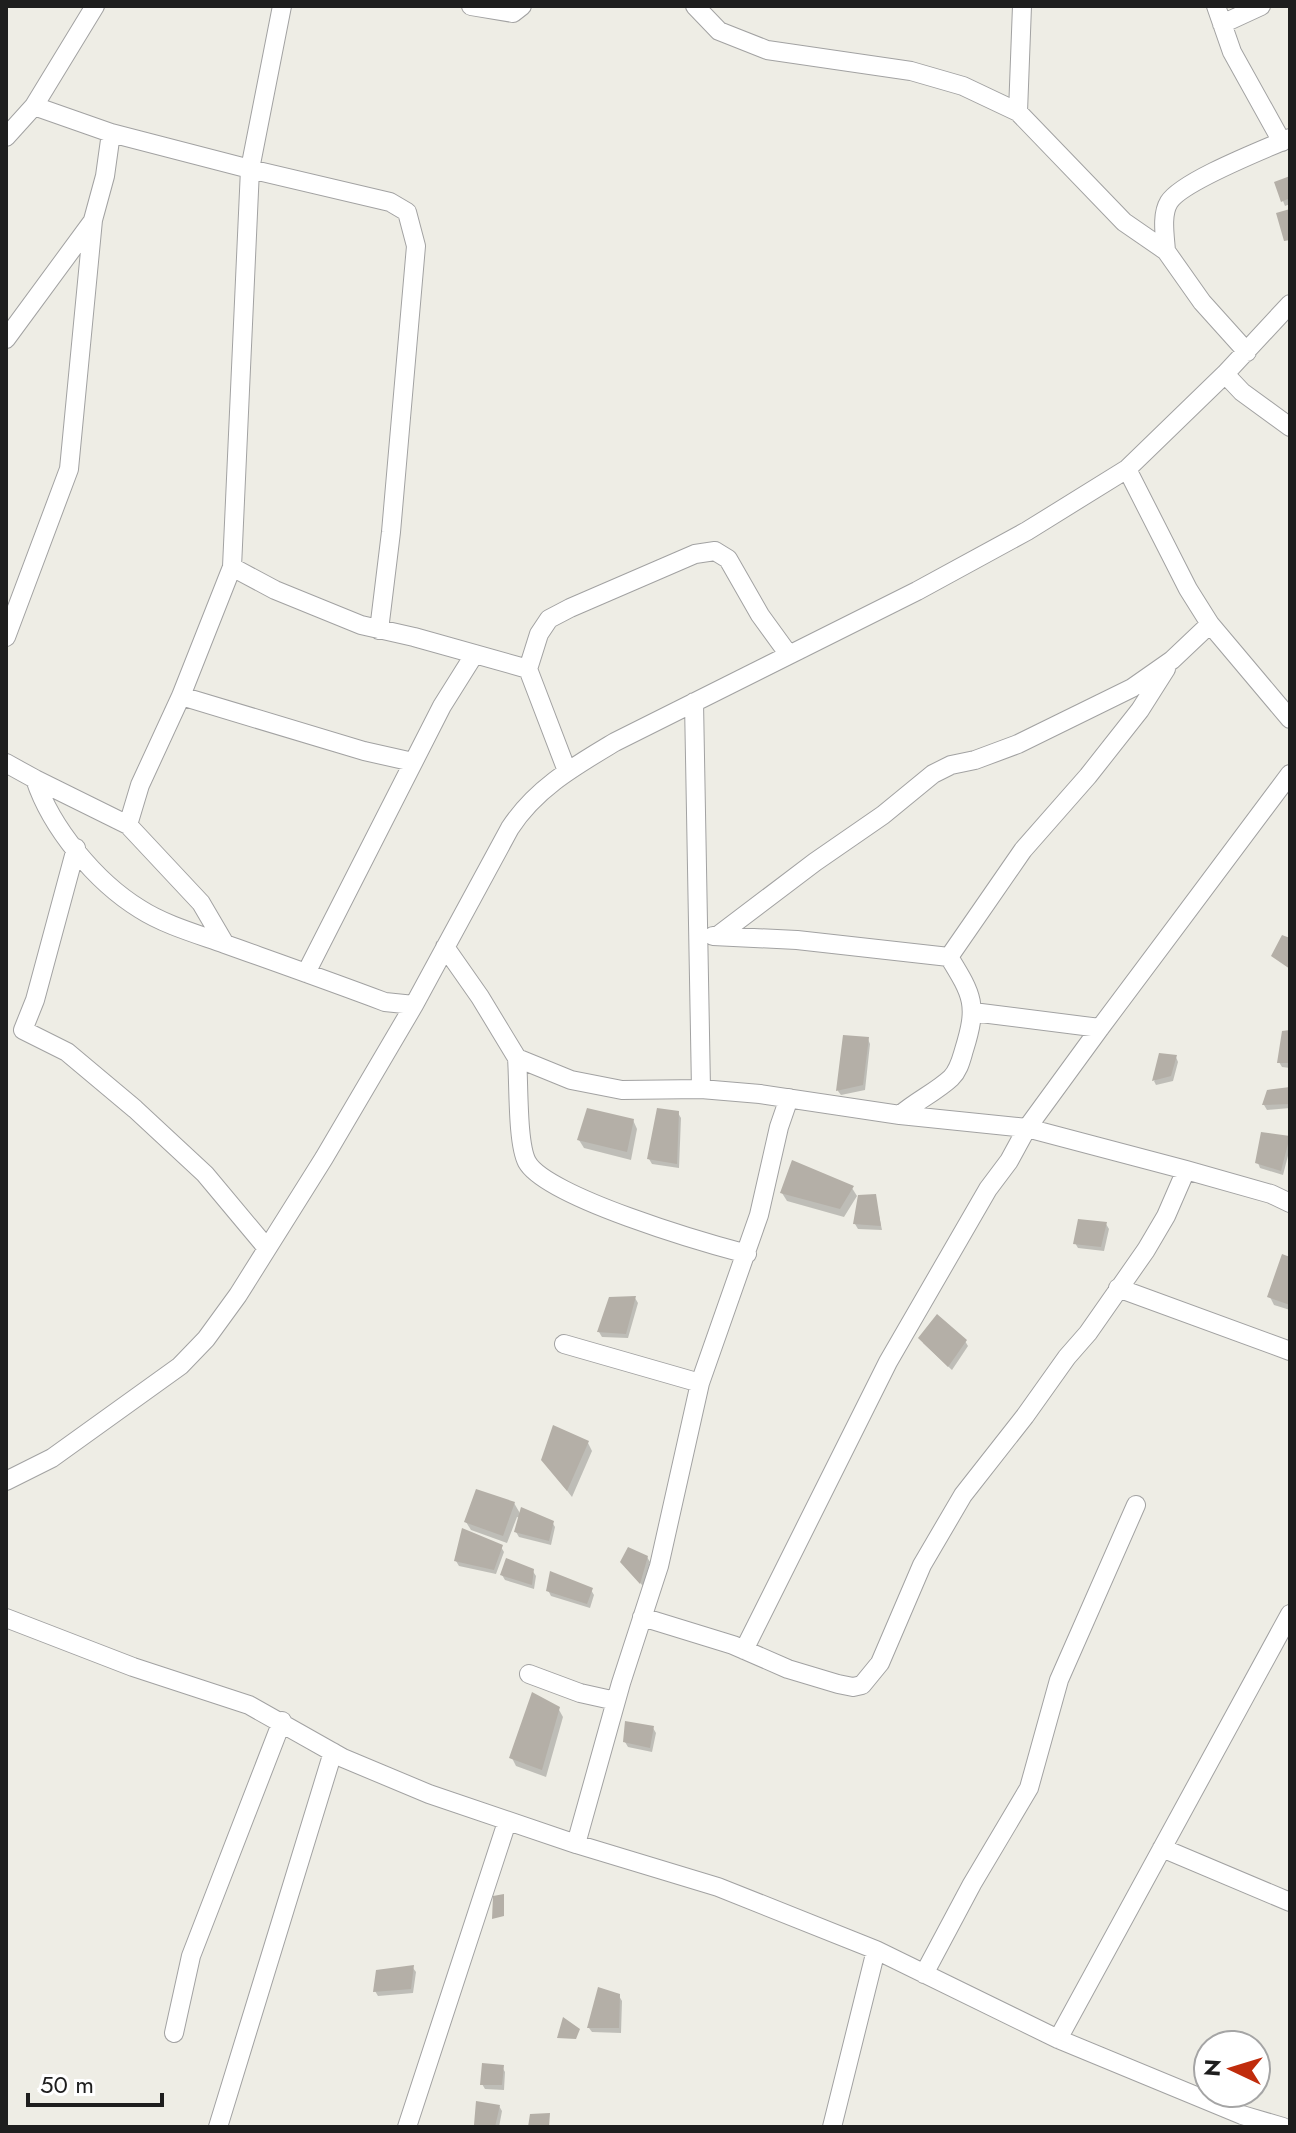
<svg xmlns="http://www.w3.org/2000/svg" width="1296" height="2133" viewBox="0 0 1296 2133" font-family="Jost,sans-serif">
  <rect width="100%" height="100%" fill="#eeede5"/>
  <path fill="#0003" d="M1290 178V204L1285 206 1283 201Z
    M1290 1032V1068L1282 1067 1279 1062Z
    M845 1037 868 1039 870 1044 865 1090 841 1095 838 1091Z
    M1176 1057 1178 1062 1173 1081 1156 1085 1154 1081Z
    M1290 1089V1108L1267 1110 1264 1105 1269 1091Z
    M678 1113 681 1118 679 1168 652 1164 649 1159Z
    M633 1120 637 1129 631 1160 584 1148 579 1140Z
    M1288 1138 1290 1148 1283 1175 1260 1168 1258 1163Z
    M852 1188 857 1196 844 1217 787 1201 782 1193Z
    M875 1196 882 1230 858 1229 855 1224Z
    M1106 1224 1109 1229 1104 1251 1078 1248 1075 1243Z
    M1290 1259V1310L1274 1305 1270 1297Z
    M635 1298 638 1303 628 1338 602 1337 599 1332Z
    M965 1341 968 1346 952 1370 923 1343Z
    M588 1443 592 1451 572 1497 543 1460Z
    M514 1503 521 1515 552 1522 555 1527 551 1545 519 1537 516 1532 520 1518 517 1517 507 1543 471 1530 466 1522Z
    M501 1547 504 1552 496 1574 459 1566 456 1561Z
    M647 1557 650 1562 643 1586 625 1567Z
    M532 1570 536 1576 534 1589 505 1580 502 1575Z
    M548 1590H591L594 1595 590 1608 551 1596Z
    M558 1708 563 1717 546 1777 516 1766 512 1758Z
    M653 1728 656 1733 652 1752 628 1747 625 1742Z
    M413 1968 416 1972 413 1993 378 1996 375 1991Z
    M619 1996 622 2001 621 2033 592 2032 589 2028Z
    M502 2067 505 2072 504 2090 485 2089 482 2084Z
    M499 2106 502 2111 499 2127H478L476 2125Z"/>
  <path fill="#b4afa7" d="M1290 176V198L1281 202 1274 182Z
    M1290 209V240L1284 241 1276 213Z
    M1282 935 1290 938V969L1271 956Z
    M1290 1030V1063H1277L1282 1031Z
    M843 1035 869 1037 863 1085 836 1091Z
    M1159 1053 1177 1055 1171 1076 1152 1081Z
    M1290 1087V1104L1262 1105 1267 1090Z
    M587 1108 634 1119 627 1152 577 1140Z
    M657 1108 679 1111 677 1164 647 1159Z
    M1261 1132 1290 1136 1281 1171 1255 1163Z
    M792 1160 854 1186 840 1209 780 1193Z
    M876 1194 881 1226 853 1224 858 1195Z
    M1078 1219 1107 1222 1101 1247 1073 1244Z
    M1282 1254 1290 1257V1305L1267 1297Z
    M636 1296 626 1334 597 1332 609 1297Z
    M937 1314 967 1340 948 1367 918 1338Z
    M553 1425 589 1441 567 1491 541 1460Z
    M476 1489 515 1502 503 1536 464 1522Z
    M521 1507 554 1521 549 1541 514 1532Z
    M462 1528 503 1545 494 1570 454 1561Z
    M628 1547 648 1556 640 1584 620 1562Z
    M506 1558 534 1569 532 1585 500 1575Z
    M550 1571 593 1588 587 1604 546 1591Z
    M532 1692 560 1707 542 1770 509 1758Z
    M625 1721 654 1726 650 1748 623 1742Z
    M504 1894V1916L492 1919 493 1896Z
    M414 1965 411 1989 373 1992 376 1970Z
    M598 1987 620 1994 619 2028H587Z
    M563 2017 580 2029 576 2039 557 2038Z
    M482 2063 504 2065 502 2085H480Z
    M476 2101 500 2105 495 2127 474 2125Z
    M550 2113 549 2127H528L530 2114Z"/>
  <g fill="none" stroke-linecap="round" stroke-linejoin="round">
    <g stroke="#a2a2a2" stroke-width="20">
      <path id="minor" d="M471 6 513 13 522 6
        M695 6 719 31 767 50 911 71 963 86 1018 112 1124 222 1166 251 1202 302 1247 352
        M1216 6 1232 52 1282 142
        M1222 24 1261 6
        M1018 112 1022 6
        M111 133 250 169 390 202 407 212 416 246 391 532 379 630
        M6 137 34 106 95 6
        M1166 251C1165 236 1161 215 1169 202 1182 181 1265 149 1290 138
        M6 339 92 222
        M1225 374 1242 392 1290 427
        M1127 469 1188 589 1210 624 1290 719
        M232 567 275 590 361 625 414 637 528 669
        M6 637 69 469 93 220 105 176 111 133 34 106
        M181 696 364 751 413 762
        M694 702 701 1089
        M6 763 35 779C51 828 96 882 140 909 165 925 197 934 225 944 278 963 332 982 385 1002L414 1005
        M567 771 528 669 539 634 549 619 570 608 695 554 715 551 728 559 760 615 789 655
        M35 779 128 825 201 903 225 944
        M128 825 140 785 181 696 232 567 250 169 282 6
        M76 848 35 1000 23 1030 67 1052 135 1109 205 1174 266 1247
        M720 934 815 862 883 815 933 774 951 765 975 760 1018 744 1132 688 1172 660 1210 624
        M713 936 797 940 949 957
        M445 947 480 997 517 1058 571 1080 622 1090 701 1089 760 1094 900 1115 1027 1128 1186 1170 1271 1194 1290 1203
        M949 957 1023 850 1088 776 1140 710 1166 669
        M306 973 442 706 474 655
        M973 1012 1100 1028
        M517 1058C519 1083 517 1143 527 1162 546 1197 705 1243 747 1254
        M900 1115C916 1101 936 1092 951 1078 959 1070 961 1060 964 1050 978 1005 973 996 949 957
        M1118 1288 1290 1351
        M564 1344 700 1383
        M6 1481 52 1458 180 1366 206 1339 238 1295 324 1158 414 1005 510 828C536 788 575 766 615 742L917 591 1027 531 1127 469 1225 374 1290 304
        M642 1617 733 1645 788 1669 838 1684 853 1687 862 1685 880 1663 922 1565 963 1495 1025 1416 1067 1357 1088 1333 1146 1250 1166 1216 1186 1170
        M6 1618 133 1667 249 1705 343 1758 429 1794 576 1844 718 1887 876 1950 1058 2039 1242 2115 1283 2127
        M744 1650 888 1362 988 1189 1009 1161 1027 1128 1100 1028 1290 774
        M529 1674 580 1693 616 1701
        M576 1844 621 1683 659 1566 700 1383 759 1215 779 1127 789 1098
        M1162 1848 1290 1902
        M924 1974 972 1884 1029 1788 1059 1680 1136 1505
        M174 2033 191 1956 282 1721
        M1058 2039 1290 1614
        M218 2127 333 1752
        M407 2127 505 1828
        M832 2127 876 1950"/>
    </g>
    <use href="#minor" stroke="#fff" stroke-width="18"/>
  </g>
  <rect width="1296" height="2133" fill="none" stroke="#1e1e1e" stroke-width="16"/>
  <g transform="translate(1232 2069) rotate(274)"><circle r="38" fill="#ffffff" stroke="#a5a5a5" stroke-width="2"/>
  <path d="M0-6L14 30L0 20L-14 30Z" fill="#c02c0c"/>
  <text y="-12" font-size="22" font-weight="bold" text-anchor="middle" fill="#1e1e1e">N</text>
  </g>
  <path d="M28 2093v12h134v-12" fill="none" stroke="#1e1e1e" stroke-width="4"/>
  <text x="40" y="2093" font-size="24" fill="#1e1e1e" stroke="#ffffff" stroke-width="6" paint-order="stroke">50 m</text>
</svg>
